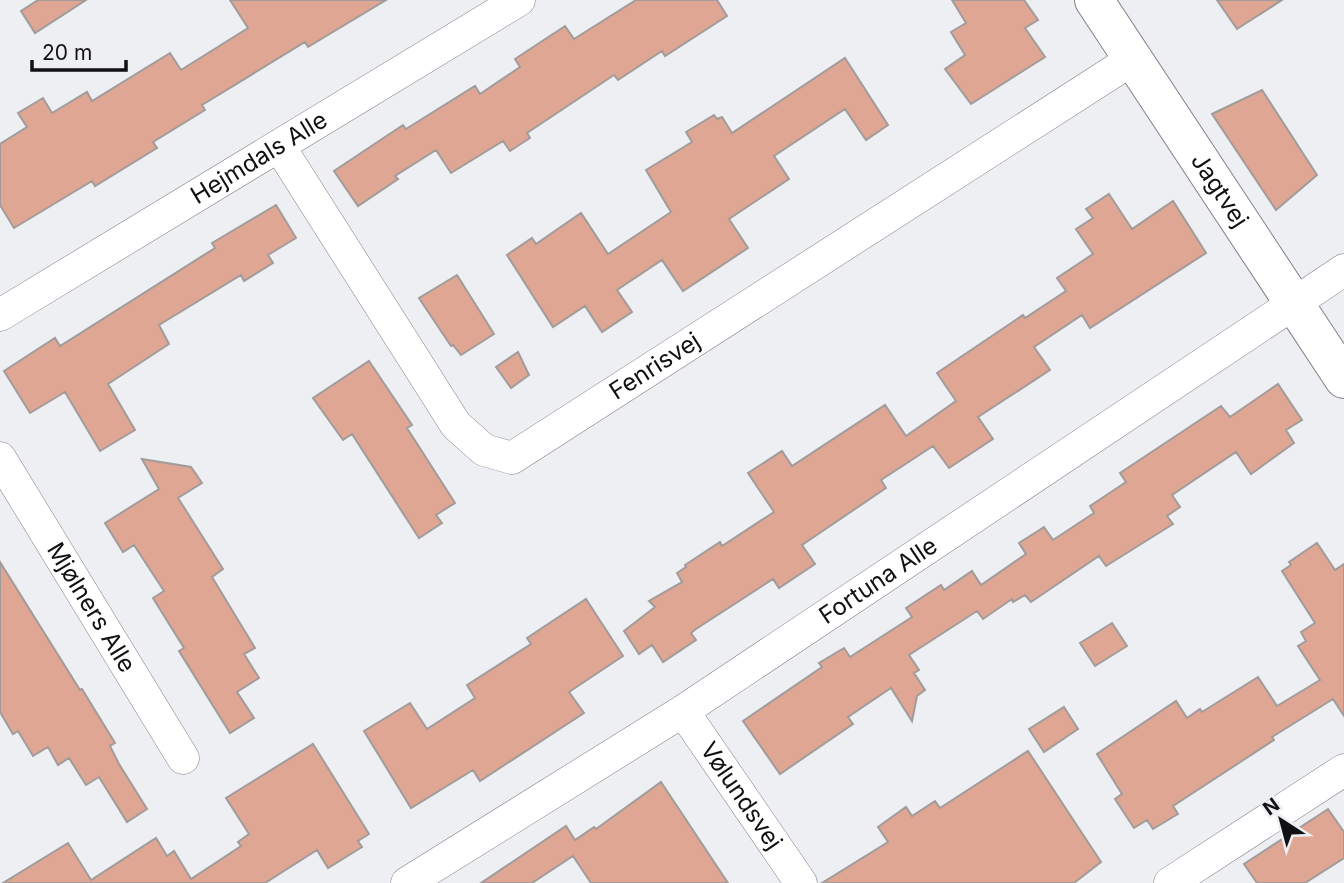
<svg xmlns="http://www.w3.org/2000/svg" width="1344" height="883" viewBox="0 0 1344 883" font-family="Inter,sans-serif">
  <rect width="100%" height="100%" fill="#eeeff3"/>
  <path fill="#dea693" stroke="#a19c9b" stroke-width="2" d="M38 0H86L35 33 21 11Z
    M230 0H386L308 47 305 42 202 105 205 110 153 142 157 148 95 186 92 181 14 228 0 205V144L27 127 18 113 43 98 52 113 87 92 92 101 170 53 181 70 248 28Z
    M636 0H717L727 16 665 56 662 51 618 80 614 75 527 133 530 138 510 151 503 141 451 173 436 150 395 176 398 179 358 206 334 171 403 125 406 129 475 86 480 94 520 67 515 59 565 26 574 39Z
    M952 0H1024L1038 20 1025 28 1045 57 971 104 945 69 965 55 951 32 966 23Z
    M1217 0H1282L1237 29Z
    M845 58 888 125 866 140 845 109 774 156 789 179 729 219 748 248 683 291 662 260 617 290 632 312 602 332 585 306 553 327 507 255 532 238 536 244 581 213 608 254 671 212 646 170 692 142 686 132 714 115 717 119 722 117 732 133Z
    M1262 90 1317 175 1276 210 1212 114Z
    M1109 194 1132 229 1173 201 1206 253 1090 328 1082 315 1034 347 1050 370 978 417 993 439 949 468 933 446 881 480 886 488 802 545 815 564 779 588 773 579 696 629 691 633 696 640 663 662 652 645 639 654 624 631 655 607 649 601 682 582 677 573 686 567 685 565 720 542 722 546 774 512 748 473 782 451 792 466 885 405 906 436 956 401 937 373 1023 315 1025 318 1066 291 1057 278 1093 254 1076 229 1093 218 1086 209Z
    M276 205 296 238 268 255 273 263 244 281 241 275 159 325 169 344 108 384 135 430 100 451 65 392 30 413 4 371 55 338 60 346 215 248 212 243Z
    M457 275 494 334 461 355 453 345 451 346 419 298Z
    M518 352 529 375 511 388 496 367Z
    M369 361 412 425 407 428 455 503 436 515 442 523 419 538 352 434 343 440 313 398Z
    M1278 384 1302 420 1286 430 1294 443 1251 474 1236 452 1172 495 1180 507 1167 516 1173 524 1106 566 1099 556 1031 602 1025 595 1013 602 1012 599 983 619 977 611 909 655 919 670 914 673 925 690 917 696 912 721 891 688 848 717 853 724 780 774 743 721 822 667 819 663 844 648 850 657 912 617 906 608 941 585 944 590 972 571 981 585 1026 554 1019 543 1044 527 1053 540 1094 513 1090 506 1126 482 1120 473 1221 406 1230 417Z
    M142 459 191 467 202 483 178 498 223 569 212 577 255 648 244 654 259 678 237 692 254 718 230 733 179 651 184 648 153 598 164 591 134 545 123 552 105 523 159 489Z
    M1317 543 1335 570 1344 564V716L1333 699 1272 737 1274 740 1173 806 1178 814 1153 829 1147 820 1134 828 1115 799 1122 794 1097 754 1176 701 1187 718 1200 709 1202 712 1258 677 1277 706 1320 680 1298 646 1306 641 1301 632 1315 623 1282 571 1291 565 1289 562Z
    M0 562 80 690 82 689 115 743 110 746 119 764 147 809 127 822 99 777 86 785 69 758 58 765 48 747 33 756 18 731 13 734 0 712Z
    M586 599 623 656 569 692 584 713 480 781 473 770 411 808 364 731 410 703 427 729 475 698 467 685 531 644 527 638Z
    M1112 623 1127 646 1095 666 1080 643Z
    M1064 707 1078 729 1044 752 1029 729Z
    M313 744 369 834 358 841 362 847 328 868 317 850 265 883H3L68 843 91 880 156 838 167 856 174 851 191 879 241 846 238 842 249 834 226 798Z
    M1028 751 1101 862 1074 883H822L888 842 878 827 906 807 912 816 935 801 940 808Z
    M661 782 728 883H591L573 856 532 883H481L566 826 575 840 594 827 596 829Z
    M1328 809 1344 832V858L1305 883H1257L1244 864Z"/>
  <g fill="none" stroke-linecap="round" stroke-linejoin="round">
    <g stroke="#818285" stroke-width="33">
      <g id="minor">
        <path id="s1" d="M279 146 456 425 484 450 512 458 1133 59"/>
        <path id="s2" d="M0 315 519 0"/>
        <path id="s3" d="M0 458 183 758"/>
        <path id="s4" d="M683 711 801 883"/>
        <path id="s5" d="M407 883 683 711 1344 270"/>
        <path d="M1170 883 1344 770"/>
      </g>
    </g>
    <g stroke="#818285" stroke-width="40">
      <g id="tertiary">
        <path id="s6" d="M1094 0 1344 379"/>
      </g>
    </g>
    <use href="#minor" stroke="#fff" stroke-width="32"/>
    <use href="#tertiary" stroke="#fff" stroke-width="38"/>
  </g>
  <g text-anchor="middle" stroke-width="6" stroke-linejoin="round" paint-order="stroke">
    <g font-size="24" fill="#111113" stroke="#eeeff3">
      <text dy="8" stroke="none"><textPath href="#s2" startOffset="303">Hejmdals Alle</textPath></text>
      <text dy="8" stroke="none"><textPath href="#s6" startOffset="228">Jagtvej</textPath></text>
      <text dy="8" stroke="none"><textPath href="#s1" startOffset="567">Fenrisvej</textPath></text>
      <text dy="8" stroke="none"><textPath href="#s5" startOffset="560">Fortuna Alle</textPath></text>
      <text dy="8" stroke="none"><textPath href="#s3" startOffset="175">Mjølners Alle</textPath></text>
      <text dy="8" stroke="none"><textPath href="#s4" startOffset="103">Vølundsvej</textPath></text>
    </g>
  </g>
  <g transform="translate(1281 820) rotate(324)" stroke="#eeeff3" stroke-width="5" paint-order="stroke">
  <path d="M0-5L12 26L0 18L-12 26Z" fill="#111113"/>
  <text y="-10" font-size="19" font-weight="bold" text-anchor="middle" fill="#111113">N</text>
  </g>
  <path d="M32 60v10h94v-10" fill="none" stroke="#111113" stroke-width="3.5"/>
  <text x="42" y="60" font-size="21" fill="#111113" stroke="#eeeff3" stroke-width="5" paint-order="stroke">20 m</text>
</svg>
